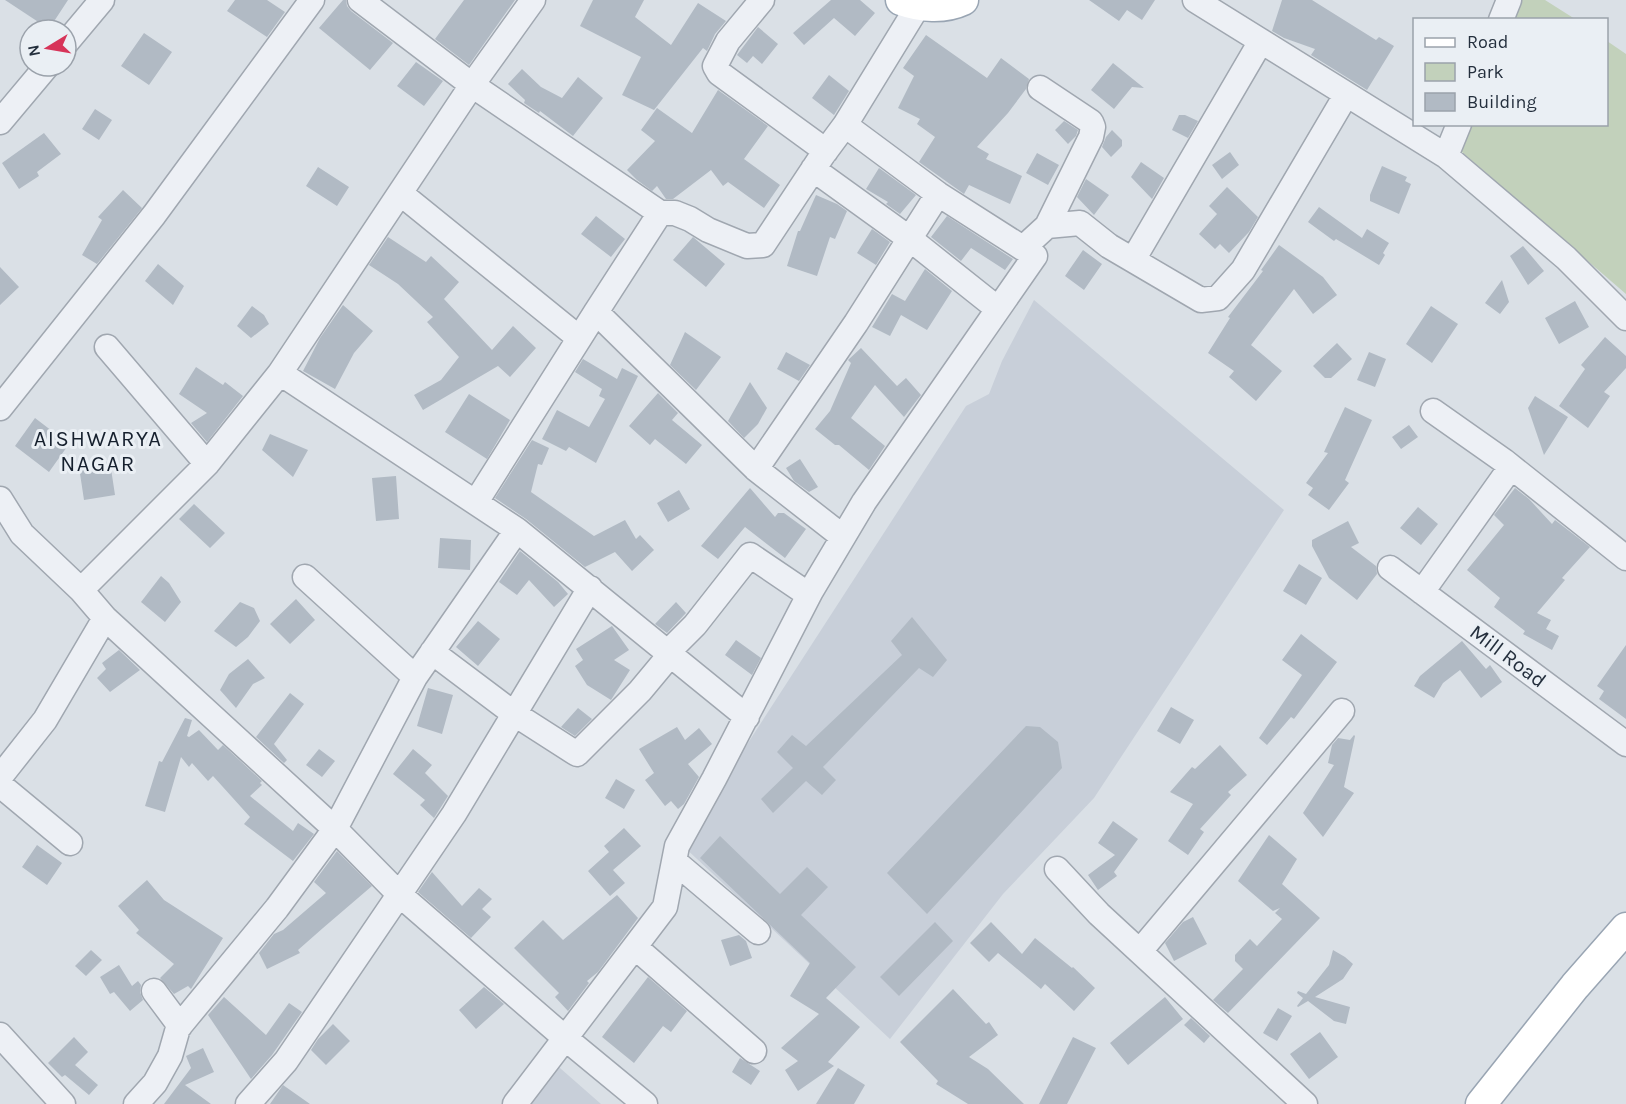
<svg xmlns="http://www.w3.org/2000/svg" width="1626" height="1104" viewBox="0 0 1626 1104" font-family="Karla,sans-serif">
  <rect width="100%" height="100%" fill="#dae0e6"/>
  <path fill="#c8cfd9" d="M1034 300 1284 510 1094 798 1003 894 890 1039 682 845 966 406 989 394 1002 361Z
    M552 1061 601 1104H522Z"/>
  <path fill="#c2d1bb" d="M1522 0H1545L1575 19 1514 20Z
    M1607 41 1626 54V294L1456 147 1466 125 1606 124Z"/>
  <path fill="#b1bac4" d="M5 0H68L49 29Z
    M235 0H267L285 12 267 37 227 11Z
    M343 0H346L347 6 351 11 393 43 370 70 319 28Z
    M464 0H515L469 65 435 39Z
    M593 0H644L635 17 671 45 698 3 726 21 715 34 707 51 703 48 654 110 622 95 641 57 580 26Z
    M831 0H860L875 13 855 36 834 18 804 45 793 33Z
    M1089 0H1155L1142 20 1127 10 1119 21Z
    M1282 0H1312L1376 40 1379 37 1394 46 1367 90 1311 55 1315 49 1284 38 1272 31Z
    M758 27 778 44 762 64 753 56 747 63 737 55Z
    M144 33 172 52 149 85 121 66Z
    M926 35 987 78 1001 58 1029 79 1026 89 1008 113 977 147 989 154 986 159 1022 176 1010 204 969 185 964 194 919 162 935 137 917 124 920 119 898 108 914 76 903 68Z
    M416 62 443 81 424 106 397 86Z
    M1113 63 1144 88 1132 87 1114 109 1091 90Z
    M522 69 541 87 562 98 578 77 603 98 573 136 540 111 539 113 524 103 525 100 508 84Z
    M829 75 849 91 834 115 812 98Z
    M718 90 768 126 744 159 780 185 764 208 728 182 723 186 711 170 673 199H666L657 186 652 191 637 180 627 170 655 141 641 130 657 108 692 133Z
    M95 109 112 120 99 140 82 129Z
    M1179 115H1185L1198 121 1188 138 1172 130Z
    M1064 121 1078 130 1076 136 1068 144 1055 130Z
    M1112 130 1122 140V146L1111 157 1102 147 1106 137Z
    M44 133 61 154 37 172 39 176 19 189 2 163Z
    M1230 152 1239 165 1222 179 1212 165Z
    M1037 153 1059 165 1048 185 1026 173Z
    M1141 162 1164 178 1152 199 1131 177Z
    M1382 166 1407 177 1405 181 1411 184 1399 214 1370 201V195Z
    M318 167 349 187 337 206 306 186Z
    M879 168 916 195 900 214 886 204 888 202 866 189Z
    M1086 179 1109 195 1094 215 1077 197Z
    M1227 187 1258 217 1249 232 1229 253 1220 244 1215 249 1199 234 1217 214 1209 206Z
    M123 190 142 208 97 264 82 255 102 220 98 217Z
    M816 195 837 204 847 211 835 239 830 237 817 276 787 266 798 231H800Z
    M1319 207 1362 238 1367 229 1389 243 1383 253 1385 255 1379 265 1336 239 1334 241 1308 222Z
    M596 216 625 239 611 257 581 234Z
    M947 216 1013 259 1005 270 971 248 961 261 931 237Z
    M872 229 890 242 876 265 857 253Z
    M388 237 426 262 431 256 459 282 444 299 492 350 513 326 536 348 510 377 498 366 423 410 414 395 441 380 459 357 427 322 433 317 398 284 369 265Z
    M693 237 725 264 706 287 673 260Z
    M1279 245 1323 277 1337 295 1313 314 1294 289 1251 345 1282 371 1256 401 1229 377 1234 371 1208 353 1230 318 1228 317 1263 271 1261 270Z
    M1523 246 1544 271 1528 285 1510 256Z
    M1083 250 1102 264 1084 290 1065 276Z
    M158 264 184 286 173 305 145 281Z
    M0 267 19 287 0 305Z
    M925 269 952 291 927 330 901 315 890 336 872 327 892 294 905 301Z
    M1502 280 1509 302 1500 314 1485 303Z
    M1575 301 1589 327 1559 344 1545 318Z
    M343 305 373 331 354 353 335 389 303 371 320 338Z
    M252 306 264 315 269 324 251 338 237 326Z
    M1431 306 1458 324 1432 363 1406 344Z
    M685 332 721 357 696 390 670 365Z
    M1605 337 1626 356V368L1604 392 1610 396 1588 428 1559 406 1585 369 1581 365Z
    M1337 343 1352 359 1331 378H1325L1313 366Z
    M861 348 897 386 906 378 921 395 904 417 875 385 851 418 885 446 869 470 839 445H835L815 429 830 411 851 363 848 360Z
    M786 352 810 365 799 381 777 369Z
    M1369 352 1386 359 1375 387 1357 380Z
    M583 359 617 379 622 368 638 376 596 463 569 447 566 451 542 439 557 410 589 427 605 399 599 396 602 389 575 372Z
    M196 367 223 385 225 382 243 396 207 442 191 423 207 413 179 394Z
    M750 382 767 408 758 424 744 438 728 421Z
    M658 393 678 413 672 420 702 445 686 464 655 439 650 445 629 426Z
    M469 394 510 420 487 459 445 432Z
    M1535 396 1568 417 1544 455 1528 408Z
    M1345 407 1372 420 1345 480 1349 483 1329 510 1308 495 1313 488 1306 483 1328 453 1324 452Z
    M35 418 69 444 49 472 15 446Z
    M1409 425 1418 437 1401 449 1392 437Z
    M270 434 308 450 293 477 262 450Z
    M532 440 549 448 542 465 538 464 531 492 594 536 625 520 636 539 640 535 654 550 632 571 615 552 585 567 526 519 495 498Z
    M800 459 818 487 809 492 794 481 786 468Z
    M110 462 115 495 84 500 79 467Z
    M396 476 399 519 376 521 372 478Z
    M750 488 775 517 778 513H784L806 529 785 558 745 527 718 559 701 546Z
    M1515 488 1529 499 1552 524 1555 520 1590 547 1562 578 1565 580 1537 613 1551 620 1546 629 1559 636 1552 650 1523 634 1525 631 1494 607 1500 598 1467 570 1504 525 1494 515Z
    M679 490 690 509 668 522 657 503Z
    M194 504 225 533 210 548 179 519Z
    M1418 507 1438 524 1421 545 1400 528Z
    M1348 521 1359 543 1351 547 1376 566 1377 574 1357 600 1329 578 1312 546V540Z
    M440 538 471 540 470 570 438 568Z
    M520 551 558 582 568 594 554 607 529 580 517 595 499 582Z
    M1299 564 1322 578 1306 605 1283 591Z
    M161 576 169 583 181 602 165 622 141 602Z
    M296 599 315 620 290 644 270 624Z
    M240 602 254 608 260 621 248 637 236 647 214 631Z
    M676 602 686 613 667 633 655 624Z
    M912 617 947 660 933 677 919 668 823 767 836 780 822 795 806 781 773 813 761 799 793 768 777 752 792 735 806 746 902 655 891 641Z
    M478 621 500 639 478 666 456 647Z
    M612 626 629 650 614 660 630 670 611 700 587 685 575 666 583 660 576 649Z
    M1301 634 1337 662 1294 719 1291 717 1267 745 1259 738 1302 675 1282 660Z
    M736 640 761 658 752 675 725 655Z
    M1462 641 1486 669 1490 665 1502 682 1481 698 1460 670 1443 683 1434 698 1414 686 1420 676Z
    M1626 645V719L1599 699 1604 691 1597 686Z
    M119 650 140 670 110 692 97 678 106 669 102 663Z
    M248 659 265 678 253 684 236 708 220 690 229 674Z
    M428 688 453 695 442 734 417 726Z
    M290 693 304 704 274 744 287 760 284 763 256 737Z
    M1171 707 1194 720 1180 744 1157 731Z
    M578 708 592 719 575 736 561 727Z
    M185 718 192 720 187 736 189 737 199 730 218 750 223 745 262 781 260 783 262 785 250 796 293 831 298 823 314 834 293 861 244 824 250 817 213 776 208 781 192 763 189 767 181 757 165 812 145 806 159 761 162 762Z
    M1026 726 1040 727 1058 742 1062 768 927 914 887 873Z
    M677 727 685 740 699 728 712 744 688 764 699 777 684 804 678 809 671 801 665 806 645 780 654 773 639 749Z
    M1354 735 1355 736 1344 787 1354 793 1323 837 1303 813 1334 765 1328 763 1332 745 1338 738 1350 740Z
    M1220 745 1247 775 1228 792 1231 795 1200 829 1204 832 1188 855 1168 841 1193 804 1170 792 1192 767 1195 769Z
    M319 749 335 761 322 777 306 765Z
    M413 749 432 765 425 773 448 796 434 818 420 805 425 800 393 774Z
    M616 779 635 790 624 809 605 798Z
    M1113 821 1138 839 1114 872 1117 876 1098 890 1088 875 1115 855 1098 843Z
    M624 828 641 846 613 870 625 883 610 896 588 871 609 852 604 846Z
    M1269 835 1297 859 1282 884 1320 918 1228 1013 1213 1000 1243 969 1235 961V955L1250 939 1257 946 1282 919 1275 913 1280 908 1273 911 1238 881Z
    M720 836 780 894 807 867 828 887 801 915 856 967 826 998 860 1027 828 1062 834 1066 798 1091 785 1070 798 1061 781 1048 819 1014 790 996 810 963 700 858Z
    M37 845 62 863 47 885 22 867Z
    M337 851 372 886 323 928 298 950 300 953 267 969 259 953 274 934 283 930 326 893 314 882Z
    M432 872 462 906 479 888 492 899 482 909 491 917 471 938 418 892Z
    M147 880 164 900 223 938 191 989 188 986 174 994 160 978 174 964 136 933 139 930 118 906Z
    M617 895 638 918 598 972 587 981 589 983 568 1011 555 997 559 993 514 948 543 920 563 940Z
    M1193 917 1207 944 1174 961 1165 943 1183 922Z
    M935 922 953 941 899 996 880 977Z
    M991 922 1022 954 1035 938 1072 968 1073 967 1095 988 1074 1011 1045 984 1041 989 998 953 989 962 970 943Z
    M739 935 746 941 752 958 730 966 721 940Z
    M91 950 102 960 86 976 75 966Z
    M1333 950 1345 957 1353 964 1343 979 1315 997 1350 1007 1346 1024 1334 1021 1308 1001 1298 1007 1297 1006 1303 998 1297 993 1298 991 1306 994 1329 965Z
    M119 965 132 986 138 981 141 985 140 992 143 1000 130 1011 114 992 110 994 100 977Z
    M648 977 687 1011 671 1032 663 1026 634 1063 602 1037Z
    M484 987 504 1004 476 1029 459 1010Z
    M953 989 986 1024 989 1022 998 1035 969 1057 988 1069 1024 1104H968L936 1084 938 1081 900 1042Z
    M224 997 266 1035 289 1003 302 1012 272 1055 251 1079 208 1015Z
    M1165 997 1183 1019 1128 1065 1110 1043Z
    M1278 1008 1292 1016 1277 1041 1263 1033Z
    M1191 1018 1210 1036 1204 1043 1184 1025Z
    M333 1024 350 1041 326 1065 311 1050 318 1039Z
    M1320 1032 1338 1057 1309 1079 1290 1054Z
    M74 1037 88 1052 75 1065 98 1085 89 1095 65 1075 62 1077 48 1063Z
    M1073 1037 1096 1048 1067 1104H1039Z
    M203 1048 214 1072 185 1085 211 1104H164L191 1068 186 1056Z
    M740 1058 760 1071 751 1085 732 1072Z
    M838 1068 865 1085 854 1104H816Z
    M283 1085 310 1104H270Z"/>
  <g fill="none" stroke-linecap="round" stroke-linejoin="round">
    <g stroke="#a0a7b0" stroke-width="27">
      <path id="minor" d="M360 0 472 85 660 213
        M762 0 728 41 715 66 719 73 826 151
        M1195 0 1446 156 1566 258 1626 318
        M1501 20 1509 0
        M66 43 102 0
        M1040 88 1091 122 1093 127 1091 137 1047 226
        M0 122 47 66
        M845 125 938 194 1035 256
        M1446 156 1459 124
        M813 169 910 239 998 309
        M400 193 579 338
        M1133 260 1261 41
        M596 312 756 469 843 537
        M107 347 207 464
        M0 408 154 215 312 0
        M1433 411 1504 461 1626 558
        M756 469 856 323 938 194
        M0 499 22 534 81 590 105 618 335 829 400 895 565 1038 645 1104
        M476 502 596 312 660 213H675L690 219 708 230 747 246 763 245 822 156 845 125 918 6
        M517 530 747 717
        M1390 568 1626 744
        M305 577 415 677
        M81 590 207 464 280 373 472 85 533 0
        M1422 592 1511 467
        M432 652 513 713 577 754 640 691 670 655 675 645 695 625 750 555 809 595
        M0 777 45 720 105 618
        M0 785 70 843
        M674 861 758 932
        M1057 869 1099 914 1305 1104
        M635 947 754 1051
        M1140 951 1342 711
        M154 991 180 1026
        M0 1035 63 1104
        M136 1104 155 1083 170 1056 178 1028 277 908 335 829 415 677 517 530 280 373
        M248 1104 286 1061 454 814 590 588
        M515 1104 665 907 677 846 714 779 811 591 864 502 1035 256 1023 248 1047 226 1080 223 1109 246 1201 300 1218 298 1243 270 1346 95"/>
    </g>
    <g stroke="#99a5b3" stroke-width="33">
      <path id="major" d="M901 0C921 7 944 9 963 0
        M1481 1104 1575 986 1626 928"/>
    </g>
    <use href="#minor" stroke="#edf0f5" stroke-width="24"/>
    <use href="#major" stroke="#fff" stroke-width="30"/>
  </g>
  <g text-anchor="middle" stroke-width="6" stroke-linejoin="round" paint-order="stroke">
    <g font-size="21" fill="#242f3d" stroke="#eaeff4">
      <text transform="translate(1508 656) rotate(37)" y="7">Mill Road</text>
    </g>
    <g font-size="22" letter-spacing="1.5" fill="#16202e" stroke="#eaeff4">
      <text x="98" y="446">AISHWARYA<tspan x="98" dy="25">NAGAR</tspan></text>
    </g>
  </g>
  <rect x="1413" y="18" width="195" height="108" fill="#eaeff4" stroke="#9ba2ab" stroke-width="1.5"/>
  <rect x="1425" y="38" width="30" height="9" fill="#ffffff" stroke="#9ba2ab" stroke-width="1.5"/>
  <text x="1467" y="48" font-size="18" fill="#242f3d">Road</text>
  <rect x="1425" y="63" width="30" height="18" fill="#c2d1bb" stroke="#9ba2ab" stroke-width="1.5"/>
  <text x="1467" y="78" font-size="18" fill="#242f3d">Park</text>
  <rect x="1425" y="93" width="30" height="18" fill="#b1bac4" stroke="#9ba2ab" stroke-width="1.5"/>
  <text x="1467" y="108" font-size="18" fill="#242f3d">Building</text>
  <g transform="translate(48 48) rotate(259)"><circle r="28" fill="#eaeff4" stroke="#9ba2ab" stroke-width="1.5"/>
  <path d="M0-4.5L10 22L0 15L-10 22Z" fill="#d73459"/>
  <text y="-9" font-size="16" font-weight="bold" text-anchor="middle" fill="#242f3d">N</text>
  </g>
</svg>
